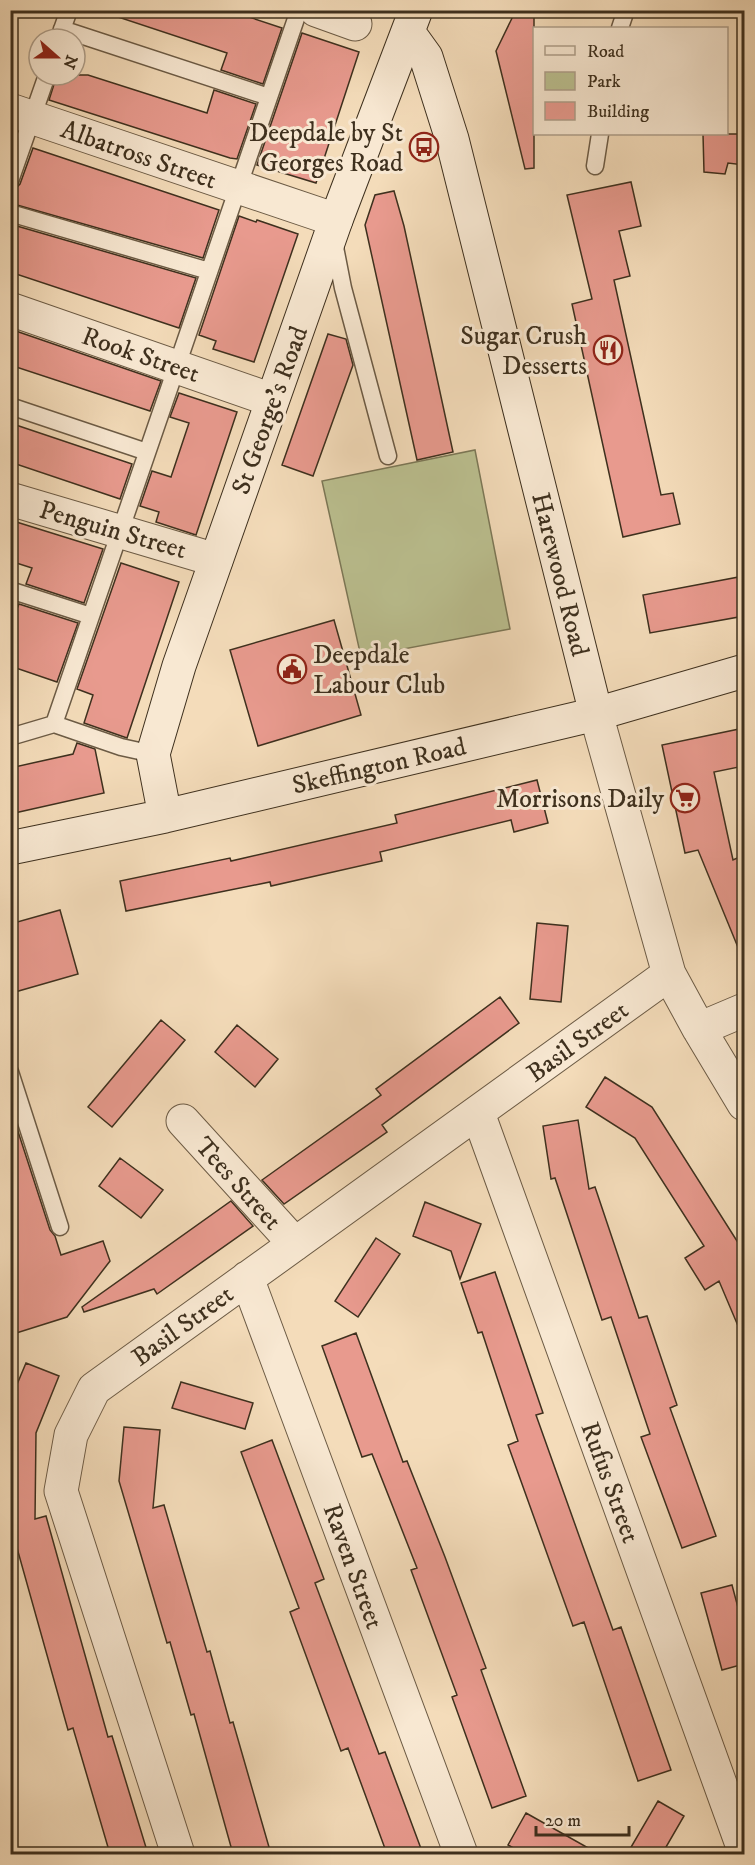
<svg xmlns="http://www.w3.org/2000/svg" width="755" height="1865" viewBox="0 0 755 1865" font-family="'IM FELL DW Pica',serif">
  <rect width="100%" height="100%" fill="#f4dcba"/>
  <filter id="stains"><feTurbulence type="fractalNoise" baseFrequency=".00333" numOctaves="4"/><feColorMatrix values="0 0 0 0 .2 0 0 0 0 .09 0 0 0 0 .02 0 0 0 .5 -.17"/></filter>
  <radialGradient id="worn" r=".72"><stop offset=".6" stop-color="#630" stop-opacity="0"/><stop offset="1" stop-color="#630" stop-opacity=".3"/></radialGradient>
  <path fill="#bbc090" stroke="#7c7857" stroke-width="1.5" d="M475 450 510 629 361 657 322 481Z"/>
  <path fill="#e89a8e" stroke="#3e301e" stroke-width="1.5" d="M112 10H228L282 28 263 84 221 70 227 53 112 15Z
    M516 10H534V168L525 169 496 51Z
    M302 33 359 52 316 183 257 165Z
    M57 75H88L207 113 214 90 256 104 237 159 230 158 49 100Z
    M703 134H744V165L728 163 725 174 704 172Z
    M33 148 219 210 203 258 10 203 14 190 20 184Z
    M631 182 641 226 619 231 630 276 614 280 661 495 673 493 680 524 623 537 572 304 592 299 567 195Z
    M394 191 404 226 453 452 417 460 365 225 375 195Z
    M239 216 256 222 257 220 298 234 254 362 213 349 216 341 199 335Z
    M10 224 196 278 179 328 10 272Z
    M10 329 161 381 150 411 10 365Z
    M328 334 346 339 353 365 313 476 282 465Z
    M179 393 237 412 196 535 156 522 159 512 140 506 152 471 171 477 189 423 170 417Z
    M10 423 132 464 120 499 10 462Z
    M10 520 103 549 84 603 26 584 32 568 10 561Z
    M121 563 179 582 127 738 84 723 93 695 77 689Z
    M744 576V616L650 633 643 595Z
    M19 604 78 623 57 682 10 666V626Z
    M334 620 361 715 258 746 230 650Z
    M744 728V766L714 772 733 860 744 855V962L698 850 685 853 662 745Z
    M77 743 95 749 104 793 10 814V768L73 754Z
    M537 780 548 823 514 832 511 820 380 852 382 861 271 886 270 882 126 911 120 881 230 858 231 861 397 823 395 815Z
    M60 910 78 974 15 992 10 975V924Z
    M537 923 568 926 561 1002 530 999Z
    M500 997 519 1023 382 1125 387 1132 284 1204 262 1180 381 1095 376 1089Z
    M161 1020 185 1040 112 1127 88 1107Z
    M237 1025 278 1059 255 1087 215 1052Z
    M605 1077 652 1107 744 1252V1340L719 1281 705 1290 685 1258 704 1246 635 1138 586 1107Z
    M12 1113 50 1230 55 1236 61 1255 103 1241 110 1261 67 1317 10 1335V1114Z
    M578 1120 589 1189 595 1187 639 1318 647 1316 677 1405 670 1408 716 1536 682 1548 641 1437 650 1434 611 1317 602 1320 555 1178 551 1179 543 1126Z
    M120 1158 163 1190 141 1218 99 1186Z
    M231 1201 253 1226 157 1294 154 1289 84 1312 82 1307Z
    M425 1202 481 1224 460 1279 451 1251 413 1236Z
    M376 1238 400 1254 358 1317 335 1301Z
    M495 1272 543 1413 536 1415 582 1544 613 1630 621 1627 671 1770 638 1781 584 1622 573 1626 508 1445 518 1441 482 1332 478 1333 461 1283Z
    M356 1333 403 1462 407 1461 445 1557 486 1668 481 1670 526 1796 492 1808 452 1697 457 1695 411 1570 417 1568 372 1454 362 1457 322 1346Z
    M26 1363 59 1376 36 1433 35 1519 46 1516 108 1737 112 1736 148 1854H110L73 1728 68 1730 10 1523V1401Z
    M181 1382 253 1403 245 1429 172 1408Z
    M124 1427 160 1430 153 1508 164 1505 207 1652 210 1651 230 1723 233 1722 271 1854H233L194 1714 191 1715 170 1642 167 1643 119 1481Z
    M272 1440 324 1579 315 1583 379 1754 385 1752 423 1854H387L348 1748 341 1751 290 1612 299 1608 241 1452Z
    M732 1585 744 1630V1664L722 1670 701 1593Z
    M658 1801 684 1816 662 1854H627Z
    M526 1813 599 1854H524L508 1845Z"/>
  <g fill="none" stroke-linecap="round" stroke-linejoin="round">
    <g stroke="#6c5b45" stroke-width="19">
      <path id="lane" d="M620 28 626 10
        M62 29 269 97
        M59 38 69 10
        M595 166 600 134
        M10 181 47 75
        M10 213 209 271
        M334 242 343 288 388 456
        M10 406 147 452
        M10 590 91 616
        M54 724 299 10
        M10 737 54 724 121 747 153 754
        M10 1072 60 1227"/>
    </g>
    <g stroke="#6c5b45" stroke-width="35">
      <path id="street" d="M316 10 355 24
        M10 110 336 220
        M10 309 272 400
        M10 499 216 560
        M596 714 669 974 699 1029 744 1104
        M699 1029 744 1010
        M478 1113 744 1850
        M183 1121 295 1244
        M247 1278 461 1854
        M178 1854 61 1491 71 1435 94 1389 669 974"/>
    </g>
    <g stroke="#3e301e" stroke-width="35">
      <path id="secondary" d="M408 32 426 57 452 139 596 714
        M165 816 153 754 179 666 336 220 416 10
        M10 848 165 816 596 714 744 671"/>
    </g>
    <use href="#lane" stroke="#f8e8d2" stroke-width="16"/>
    <use href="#street" stroke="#f8e8d2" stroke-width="33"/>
    <use href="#secondary" stroke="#f8e8d2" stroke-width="33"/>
  </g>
  <defs>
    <g id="bus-ring" transform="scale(1.5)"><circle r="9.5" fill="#f8e8d2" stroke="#8f2418" stroke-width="1.5"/><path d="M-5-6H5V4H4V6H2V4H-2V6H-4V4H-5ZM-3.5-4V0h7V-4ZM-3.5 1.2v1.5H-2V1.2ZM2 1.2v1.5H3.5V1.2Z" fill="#8f2418"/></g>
    <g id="restaurant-ring" transform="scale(1.5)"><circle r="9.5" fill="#f8e8d2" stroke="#8f2418" stroke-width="1.5"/><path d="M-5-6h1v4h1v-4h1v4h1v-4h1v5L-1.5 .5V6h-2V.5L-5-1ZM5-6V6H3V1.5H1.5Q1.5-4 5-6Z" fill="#8f2418"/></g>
    <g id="civic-ring" transform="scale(1.5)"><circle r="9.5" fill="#f8e8d2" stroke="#8f2418" stroke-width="1.5"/><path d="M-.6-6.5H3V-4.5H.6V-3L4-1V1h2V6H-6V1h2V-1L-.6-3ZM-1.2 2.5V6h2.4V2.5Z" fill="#8f2418"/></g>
    <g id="supermarket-ring" transform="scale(1.5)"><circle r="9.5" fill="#f8e8d2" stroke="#8f2418" stroke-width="1.5"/><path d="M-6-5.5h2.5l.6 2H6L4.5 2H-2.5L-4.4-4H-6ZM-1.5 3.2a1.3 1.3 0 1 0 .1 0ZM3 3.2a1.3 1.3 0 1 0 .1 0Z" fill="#8f2418"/></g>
  </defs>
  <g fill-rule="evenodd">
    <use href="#bus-ring" x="424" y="147"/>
    <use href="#restaurant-ring" x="608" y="350"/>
    <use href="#civic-ring" x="292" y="669"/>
    <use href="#supermarket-ring" x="685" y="798"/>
  </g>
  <g text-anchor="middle" stroke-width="6" stroke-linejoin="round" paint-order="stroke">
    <g font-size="26" fill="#3e301e" stroke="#f8e8d2" text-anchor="end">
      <text x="403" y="141">Deepdale by St<tspan x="403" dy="30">Georges Road</tspan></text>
      <text x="587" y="344">Sugar Crush<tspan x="587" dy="30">Desserts</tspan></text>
      <text x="313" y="663" text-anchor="start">Deepdale<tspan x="313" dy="30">Labour Club</tspan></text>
      <text x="664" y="807">Morrisons Daily</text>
    </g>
    <g font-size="26" fill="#3e301e" stroke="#f8e8d2">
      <text transform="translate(139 154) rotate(19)" y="9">Albatross Street</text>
      <text transform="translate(141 354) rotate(19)" y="9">Rook Street</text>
      <text transform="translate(269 410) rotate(-70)" y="9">St George's Road</text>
      <text transform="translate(113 529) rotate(16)" y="9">Penguin Street</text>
      <text transform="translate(561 574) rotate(76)" y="9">Harewood Road</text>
      <text transform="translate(379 765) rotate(-13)" y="9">Skeffington Road</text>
      <text transform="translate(577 1041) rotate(-36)" y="9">Basil Street</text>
      <text transform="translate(239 1183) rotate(48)" y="9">Tees Street</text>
      <text transform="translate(182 1325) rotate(-36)" y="9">Basil Street</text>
      <text transform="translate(611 1482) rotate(70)" y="9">Rufus Street</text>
      <text transform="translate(354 1566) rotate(70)" y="9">Raven Street</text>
    </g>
  </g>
  <rect width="755" height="1865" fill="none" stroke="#f4dcba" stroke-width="36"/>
  <rect x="12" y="12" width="731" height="1841" fill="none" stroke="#3e301e" stroke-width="3"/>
  <rect x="18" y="18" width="719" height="1829" fill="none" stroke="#3e301e" stroke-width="1.5"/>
  <rect x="533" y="27" width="195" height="108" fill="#f8e8d2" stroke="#ae9e8a" stroke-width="1.5"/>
  <rect x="545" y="46" width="30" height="9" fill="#f8e8d2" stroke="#ae9e8a" stroke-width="1.5"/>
  <text x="587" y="57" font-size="18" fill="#3e301e">Road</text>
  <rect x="545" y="72" width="30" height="18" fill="#bbc090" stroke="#ae9e8a" stroke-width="1.5"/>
  <text x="587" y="87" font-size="18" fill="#3e301e">Park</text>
  <rect x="545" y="102" width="30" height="18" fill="#e89a8e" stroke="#ae9e8a" stroke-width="1.5"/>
  <text x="587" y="117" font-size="18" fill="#3e301e">Building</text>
  <g transform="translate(57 57) rotate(111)"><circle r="28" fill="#f8e8d2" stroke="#ae9e8a" stroke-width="1.5"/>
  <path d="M0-4.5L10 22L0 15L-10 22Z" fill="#8f2418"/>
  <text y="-9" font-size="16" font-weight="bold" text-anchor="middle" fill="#3e301e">N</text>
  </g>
  <path d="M536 1826v9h93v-9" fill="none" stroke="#3e301e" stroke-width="3"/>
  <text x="545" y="1826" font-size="18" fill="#3e301e" stroke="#f8e8d2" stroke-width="4.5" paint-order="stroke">20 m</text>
  <rect width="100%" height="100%" filter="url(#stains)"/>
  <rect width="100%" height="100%" fill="url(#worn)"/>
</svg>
